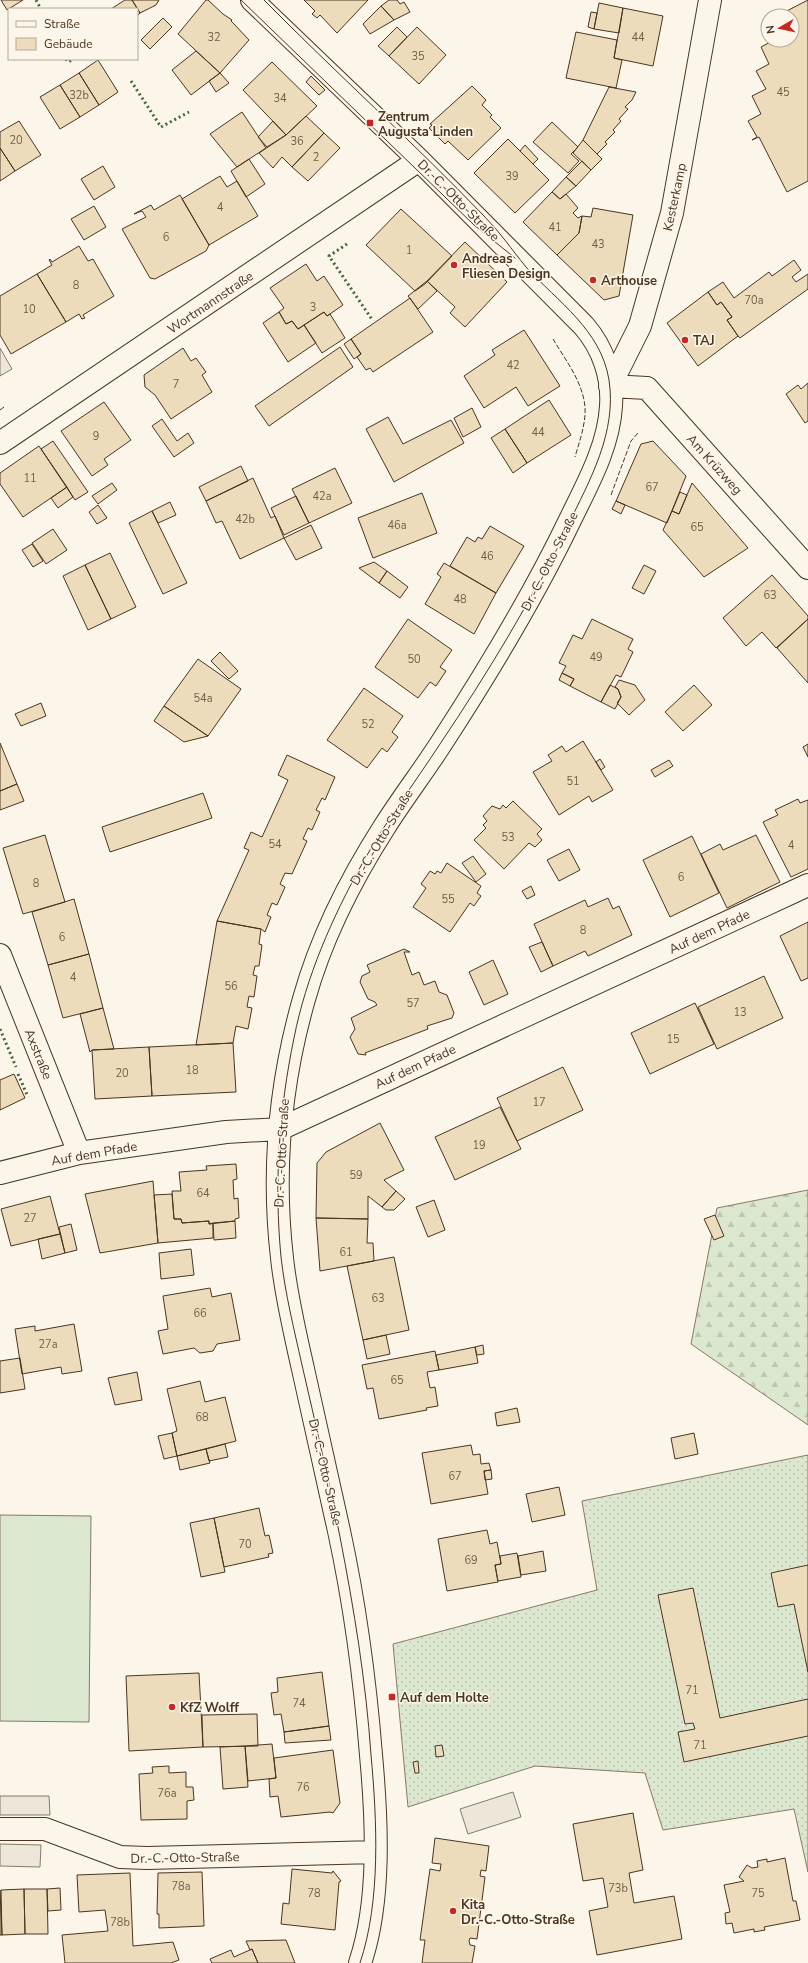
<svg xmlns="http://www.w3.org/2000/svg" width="808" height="1963" viewBox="0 0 808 1963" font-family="'Nunito Sans',sans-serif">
  <defs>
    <pattern id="grass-dots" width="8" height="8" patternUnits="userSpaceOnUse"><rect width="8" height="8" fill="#dce7d0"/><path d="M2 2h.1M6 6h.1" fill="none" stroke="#bec7b2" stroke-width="1.8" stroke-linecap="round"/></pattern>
    <pattern id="forest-firs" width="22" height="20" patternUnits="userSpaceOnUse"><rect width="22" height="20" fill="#dce7d0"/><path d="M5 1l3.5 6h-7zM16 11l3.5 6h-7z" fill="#bec7b2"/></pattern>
  </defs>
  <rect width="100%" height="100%" fill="#fbf6e9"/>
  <path fill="url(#grass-dots)" stroke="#887966" d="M808 1455V1872L794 1809 663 1830 645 1773 535 1766 408 1807 393 1644 597 1590 582 1501Z"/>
  <path fill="url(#forest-firs)" stroke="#887966" d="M808 1190V1425L691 1344 717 1208Z"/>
  <path fill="#dce7d0" stroke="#887966" d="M0 1515 91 1516 89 1722 0 1721Z"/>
  <path fill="#ede7d9" stroke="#887966" d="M0 348 12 369 0 376Z
    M513 1792 521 1817 468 1834 460 1809Z
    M0 1796H49L50 1815H0Z
    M0 1844 41 1845 40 1867 0 1866Z"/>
  <path fill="#ecdcbc" stroke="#4a3520" d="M1 0H23L7 10Z
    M125 0H132L140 13 137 16V9H111Z
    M132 0H159L156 5 140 13Z
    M206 0H208L223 14 232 20 231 21 234 24 249 40 220 73 178 34Z
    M304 0H368L337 33 320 15 317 18 312 14 315 11Z
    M389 0H397L400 4 404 2 410 12 394 20 381 6Z
    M808 0V181L787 192 759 137 752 140 757 137 748 121 761 114 752 96 766 89 756 71 769 64 761 47 774 40H792V16H777Z
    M599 3 623 8 619 33 594 29Z
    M381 6 394 20 370 34 363 24Z
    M623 8 663 16 653 66 614 58Z
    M591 12 597 13 594 29 588 27Z
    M163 18 172 27 150 49 141 40Z
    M397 27 407 37 389 56 378 46Z
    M417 27 446 55 419 84 389 56Z
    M576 32 617 40 614 58 622 60 616 88 566 78Z
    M196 51 220 73 191 95 172 70Z
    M98 60 118 92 99 105 79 73Z
    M272 62 317 106 286 135 243 90Z
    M79 73 99 105 80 117 60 85Z
    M220 73 229 83 216 92 209 81Z
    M311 76 325 90 319 95 306 82Z
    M60 85 80 117 60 129 40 97Z
    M472 86 486 100 482 105 492 115 490 117 501 128 468 160 448 141 445 144 429 128 432 125 430 124Z
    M609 87 636 92 632 100 625 107 628 109 619 119 621 121 613 130 615 132 605 142 607 144 597 154 583 140Z
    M242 112 266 148 237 167 210 134Z
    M306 116 324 133 292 167 282 157 273 168 259 153 286 135Z
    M19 121 41 155 15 171 0 148V132Z
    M273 121 286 135 267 147 258 137Z
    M552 122 578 147 571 154 579 161 568 173 533 142Z
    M324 133 340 148 308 181 292 167Z
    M508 139 549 180 515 213 474 173Z
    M583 140 602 159 591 170 573 153Z
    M525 145 538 159 533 164 520 151Z
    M0 148 15 171 0 181Z
    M249 159 265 184 246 197 231 171Z
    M582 161 591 170 576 186 566 177Z
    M103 166 115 187 94 200 81 179Z
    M220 176 227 187 237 181 258 216 209 245 182 199Z
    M566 177 576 186 560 199 552 192Z
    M552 192 560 199 566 194 578 208 573 213 578 218 582 216 579 233 557 255 523 222Z
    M180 195 209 245 206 251 155 279 150 278 122 229 146 217 142 211 134 214 151 205 154 210Z
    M94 206 106 227 84 240 71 219Z
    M593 208 633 215 619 296 604 300 557 255 579 233 582 216 591 217Z
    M401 209 452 256 425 284 415 291 366 245Z
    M465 242 507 282 465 327 450 313 455 307 427 281Z
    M79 246 88 261 93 259 114 296 83 315 85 318 82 319 79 314 66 322 37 274 52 265 49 260 50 259 52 262Z
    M794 260 801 270 792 277 796 282 808 274V289L740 338 738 336 727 320 732 317 721 302 717 305 708 292 723 282 734 298 769 272 772 276Z
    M306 264 317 281 324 276 343 305 327 316 324 312 298 329 292 321 286 324 279 312 284 308 270 288Z
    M37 274 66 322 11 354 0 335V296Z
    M427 281 437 291 418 309 408 296Z
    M708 292 717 305 721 302 732 317 727 320 738 336 698 366 667 323Z
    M410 298 433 332 373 372 370 368 366 370 357 357 361 354 351 339Z
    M279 312 286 324 292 321 298 329 304 325 316 343 288 362 263 323Z
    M324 312 327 316 330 314 345 338 322 353 304 325Z
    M524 330 560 386 528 406 516 387 484 408 464 376 495 355 492 350Z
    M351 339 361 354 354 359 344 344Z
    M340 347 353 367 269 426 255 406Z
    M183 348 191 361 196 358 206 372 202 375 212 392 171 419 155 395 145 387 144 375Z
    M808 383V421L805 423 786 394 798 385 801 389Z
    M549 400 571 435 527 463 505 429Z
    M104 402 131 440 104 459 108 465 92 476 61 431Z
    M472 408 481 427 463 437 454 418Z
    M388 417 403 444 451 420 464 443 394 482 366 429Z
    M162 419 177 441 188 433 194 443 174 457 152 426Z
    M505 429 527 463 513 473 491 438Z
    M53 441 88 492 75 500 41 449Z
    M653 441 686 476 667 523 616 501 641 444Z
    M39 446 67 487 23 517 0 484V473Z
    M241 466 248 481 206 501 199 487Z
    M335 468 352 503 309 523 292 489Z
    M253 478 271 518 275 516 284 538 240 559 222 521 216 523 206 501Z
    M112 483 117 490 98 504 92 496Z
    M692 483 748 548 704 577 663 530 672 511 679 514Z
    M67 487 73 497 58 508 51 498Z
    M680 492 687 495 679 514 672 511Z
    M422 493 437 533 373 558 358 518Z
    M296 496 309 523 284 535 271 508Z
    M616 501 625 505 621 514 612 509Z
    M170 502 176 515 158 523 152 511Z
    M98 505 107 518 97 524 89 512Z
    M152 511 187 583 163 594 129 523Z
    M311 525 322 548 296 560 284 538Z
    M490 526 524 546 496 593 450 566 467 537 475 542 478 537 482 539Z
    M53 529 67 550 46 564 32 543Z
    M32 544 43 561 33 567 22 550Z
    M110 553 136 607 111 619 85 565Z
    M374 562 387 571 379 583 359 568Z
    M444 563 496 593 474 634 425 604 441 577 437 574Z
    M85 565 111 619 88 630 63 576Z
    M644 565 656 571 644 594 632 588Z
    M387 571 408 587 400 598 379 583Z
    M772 575 808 616V619L776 648 762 632 746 646 723 618Z
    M408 619 452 650 440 667 446 671 436 686 430 682 418 698 375 667Z
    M592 619 633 639 628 649 633 652 621 677 616 675 601 702 570 686 574 679 562 673 566 666 559 663 573 635 582 639Z
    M808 619V683L777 648Z
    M220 652 238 671 229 679 211 661Z
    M198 659 241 689 208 736 164 706Z
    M562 673 574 679 570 686 559 680Z
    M619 680 635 685 645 700 629 715 617 703 621 697 618 689 615 687Z
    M610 685 618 689 621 697 615 709 601 702Z
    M694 685 712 705 683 731 665 712Z
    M364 688 403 716 392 732 398 737 387 752 382 748 367 768 327 740Z
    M41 703 46 716 21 726 15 714Z
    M164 706 208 736 184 742 154 721Z
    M583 741 613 790 592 802 589 796 559 815 533 772 552 761 548 755 562 746 566 752Z
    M0 743 17 784 0 791Z
    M808 744V757L803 747Z
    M287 755 335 777 325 800 322 798 316 810 320 812 312 830 308 828 303 839 307 841 292 874 285 873 280 884 285 887 277 905 272 903 267 915 271 917 265 932 261 929 217 921 249 850 244 848 251 832 262 837 288 780 278 775Z
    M600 759 605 767 601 770 596 762Z
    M669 760 673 766 655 777 651 770Z
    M17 784 24 801 0 810V791Z
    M203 793 212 818 110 852 102 827Z
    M798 799 800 803 808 800V869L791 877 763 822 778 815 775 810Z
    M513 801 542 829 537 834 542 840 535 847 529 843 504 869 474 840 486 828 483 825 487 821 483 816 492 806 500 809 503 805 506 808Z
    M45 835 65 902 23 914 3 848Z
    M756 835 780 882 727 908 701 854 720 844 723 850Z
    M692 836 719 893 670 917 643 860Z
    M569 849 580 870 559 881 547 860Z
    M473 856 486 874 476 882 462 863Z
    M447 863 481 886 477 893 481 896 474 906 470 903 450 932 413 907 426 888 421 884 430 871 435 874 437 871 441 873Z
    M531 886 535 895 527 899 522 891Z
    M608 898 613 909 619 906 632 935 588 956 585 951 553 966 534 924 585 900 588 907Z
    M74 899 89 954 48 965 32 912Z
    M217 921 261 929 259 944 262 945 259 966H255L253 975 257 976 254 997 249 996 247 1007 252 1008 248 1029 236 1026 233 1043 196 1045Z
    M808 922V978L801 981 780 936Z
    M542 942 553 966 541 972 529 947Z
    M404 949 410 952H404L412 975 419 972 424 985 435 981 439 992 447 995 454 1013 452 1018 427 1026 428 1029 365 1053 366 1055 358 1054 350 1037 355 1029 351 1018 377 1005 375 1002 368 999 360 982 362 976 370 972 367 965Z
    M89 954 103 1008 63 1018 48 965Z
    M493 960 508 994 484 1005 469 972Z
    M764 976 783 1018 717 1049 698 1007Z
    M695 1003 714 1044 650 1074 631 1033Z
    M103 1008 114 1049 92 1050 90 1052 80 1014Z
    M233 1043 236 1092 152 1096 149 1047Z
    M149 1047 152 1096 95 1099 92 1050Z
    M563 1067 583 1110 517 1141 497 1098Z
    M14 1074 25 1098 0 1110V1080Z
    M500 1107 521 1149 455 1180 435 1137Z
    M380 1123 404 1170 384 1180 396 1191 382 1207 368 1196V1219L316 1218 317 1163 326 1152Z
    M236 1164 237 1179 233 1180 234 1199 238 1198 239 1218 235 1219V1221L209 1224V1221L182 1223 181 1219H174L172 1191H181L179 1172 207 1170 206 1166Z
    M153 1181 158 1243 100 1253 85 1194Z
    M396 1191 405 1199 394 1210H386L382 1207Z
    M172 1194 174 1219H181L182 1223 209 1221V1224L213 1223V1238L158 1243 154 1195Z
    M50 1196 60 1234 11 1246 1 1209Z
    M434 1200 445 1230 428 1237 416 1207Z
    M715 1215 724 1236 714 1240 704 1219Z
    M316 1218 368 1219 367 1243H373L374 1261 320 1271Z
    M235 1221 236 1238 214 1240 213 1223Z
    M71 1224 77 1250 65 1253 59 1227Z
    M60 1234 65 1253 42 1259 38 1239Z
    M191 1249 194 1275 161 1279 159 1253Z
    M394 1257 409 1330 363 1340 347 1266Z
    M210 1288 212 1297 231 1293 240 1340 217 1344 213 1351 200 1353 194 1348 163 1354 158 1331 168 1329 163 1296Z
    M74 1324 82 1371 62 1374 61 1367 22 1374 15 1329 35 1326V1331Z
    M386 1335 390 1354 367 1359 363 1340Z
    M483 1345 484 1354 477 1355 475 1347Z
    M475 1347 478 1363 439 1370 436 1355Z
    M435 1351 439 1370 427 1372 430 1388 435 1387 438 1406 426 1408 427 1410 379 1419 373 1388 367 1389 362 1365Z
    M20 1358 25 1389 0 1393V1361Z
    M137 1372 142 1400 115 1405 108 1378Z
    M200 1381 205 1402 225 1397 236 1441 177 1456 172 1433 177 1431 167 1389Z
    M517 1408 520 1422 497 1426 495 1413Z
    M172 1433 177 1456 164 1459 158 1436Z
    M694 1433 698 1454 675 1459 671 1438Z
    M225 1444 228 1457 209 1461 206 1449Z
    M471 1445 473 1455 480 1454 481 1464 489 1463 491 1470 484 1471 488 1494 431 1504 422 1453Z
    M206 1449 210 1463 180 1470 177 1456Z
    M491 1470 492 1479 485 1480 484 1471Z
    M559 1487 565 1515 532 1522 526 1494Z
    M259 1508 265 1536 269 1535 273 1553 268 1554 269 1557 224 1567 214 1518Z
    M214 1518 225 1572 201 1577 190 1523Z
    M487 1530 490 1544 497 1542 501 1564 495 1565 498 1582 447 1591 438 1539Z
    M543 1551 546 1571 521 1575 518 1556Z
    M517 1553 521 1577 498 1581 495 1565 501 1564 500 1556Z
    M808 1565V1672L794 1604 778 1607 771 1573Z
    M693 1588 720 1718 808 1699V1736L684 1762 678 1732 695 1729 693 1723 685 1724 658 1595Z
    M322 1672 329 1726 284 1732 281 1714 274 1715 271 1693 278 1692 277 1678Z
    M199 1673 203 1747 129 1751 126 1676Z
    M257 1714 258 1746 203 1747 202 1715Z
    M329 1726 331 1740 285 1743 284 1732Z
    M272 1744 276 1778 248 1781 245 1746Z
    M442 1745 444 1756 436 1757 435 1746Z
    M245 1746 248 1787 223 1789 220 1747Z
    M333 1750 340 1803 333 1813 330 1812 281 1817 278 1796 270 1797 269 1779 276 1778 274 1758Z
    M418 1761 419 1773H415L413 1762Z
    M169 1766V1773L186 1772V1787H193L194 1800 187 1801V1819L141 1820 139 1774 153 1773 152 1767Z
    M633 1813 643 1870 629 1873 634 1903 674 1896 682 1939 597 1955 589 1911 608 1907 603 1878 583 1881 573 1824Z
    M435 1838 489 1846 486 1871 481 1870 480 1876 485 1877 477 1939 470 1938 469 1941 470 1945 475 1946 472 1963H422L425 1940H420L430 1869 440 1871 441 1864 432 1863Z
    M785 1858 793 1901H796L800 1920 764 1927 765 1930 754 1932V1929L734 1933 732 1923 726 1924 725 1913 730 1912 724 1885 744 1881 739 1877 747 1865 752 1868 758 1867 757 1861 767 1859V1862Z
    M292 1869 332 1873 333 1871 341 1881 339 1882 335 1930 281 1924 283 1903 289 1904Z
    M202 1872 204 1926 159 1928V1914H157L158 1873Z
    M130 1873 133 1946 173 1942 179 1960 171 1963H65L62 1935 108 1931 105 1910 79 1912 77 1875Z
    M60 1888 61 1910 48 1911 47 1889Z
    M24 1889H47L48 1934H25Z
    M24 1889 25 1934 2 1935 1 1890Z
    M0 1890 2 1935H0Z
    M286 1940 295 1963H258L252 1949 250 1950 246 1941Z
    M252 1949 258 1963H212L210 1959 231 1950 234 1957Z"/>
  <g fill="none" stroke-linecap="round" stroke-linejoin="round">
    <g stroke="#4a3520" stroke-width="24">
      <path id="minor" d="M252 0 419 160 584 326C603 348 613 377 611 406 609 446 587 485 570 520 533 597 490 668 444 739 425 769 404 796 385 826 351 879 321 938 304 999 280 1083 272 1171 282 1258 286 1296 295 1333 303 1369 315 1423 327 1477 339 1531 355 1605 365 1680 371 1755 377 1820 381 1901 360 1963
        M610 386 640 326 672 213 710 0
        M610 386 647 388 808 568
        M0 443 419 160
        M0 955 79 1153
        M0 1173 79 1153 226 1132 280 1129 808 885
        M0 1829H45L120 1857 147 1858 375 1852"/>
    </g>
    <use href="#minor" stroke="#fbf6e9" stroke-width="22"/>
    <path stroke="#4a3520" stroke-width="1" d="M241 0 474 225 515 258
      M264 0C336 73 413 142 484 216 500 232 512 250 526 267 558 302 601 330 609 380 617 432 590 480 568 525 531 602 487 674 440 744 414 784 385 822 362 864 332 918 306 977 294 1038 279 1110 274 1183 281 1257 285 1293 294 1329 302 1365 315 1422 329 1480 340 1537 354 1609 366 1682 371 1755 377 1820 381 1901 360 1963"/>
    <path stroke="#436837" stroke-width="3" stroke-dasharray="2 3" stroke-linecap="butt" d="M36 0 41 9
      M66 59 68 62 74 59
      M131 81 161 127 189 112
      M347 244 329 256 373 321
      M0 1029 16 1067
      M18 1074 28 1097"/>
    <path stroke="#4a3520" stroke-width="1" stroke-dasharray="5 2" stroke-linecap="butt" d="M553 339C566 361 587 387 585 415 584 429 579 443 575 457
      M0 410 4 407
      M611 495 631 441 638 433"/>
  </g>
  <g fill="#c62828" stroke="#fbf6e9" stroke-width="1.5">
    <rect x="366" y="119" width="8" height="8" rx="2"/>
    <circle cx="454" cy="265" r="4"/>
    <circle cx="593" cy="280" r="4"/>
    <circle cx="685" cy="340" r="4"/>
    <rect x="388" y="1693" width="8" height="8" rx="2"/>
    <circle cx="172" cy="1707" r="4"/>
    <circle cx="453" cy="1911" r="4"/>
  </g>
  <g text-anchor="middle" stroke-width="3" stroke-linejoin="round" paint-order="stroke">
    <g font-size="11" fill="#725f47">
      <text x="214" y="41">32</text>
      <text x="638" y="41">44</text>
      <text x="418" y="60">35</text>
      <text x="783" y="96">45</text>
      <text x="79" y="99">32b</text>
      <text x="280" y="102">34</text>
      <text x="16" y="144">20</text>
      <text x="297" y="145">36</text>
      <text x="316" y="161">2</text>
      <text x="512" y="180">39</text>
      <text x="220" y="211">4</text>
      <text x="555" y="231">41</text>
      <text x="166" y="241">6</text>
      <text x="598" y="248">43</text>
      <text x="409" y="254">1</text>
      <text x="76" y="289">8</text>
      <text x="754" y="304">70a</text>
      <text x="313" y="311">3</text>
      <text x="29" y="313">10</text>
      <text x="513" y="369">42</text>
      <text x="176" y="388">7</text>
      <text x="538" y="436">44</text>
      <text x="96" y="440">9</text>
      <text x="30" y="482">11</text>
      <text x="652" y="491">67</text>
      <text x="322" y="500">42a</text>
      <text x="245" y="523">42b</text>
      <text x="397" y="529">46a</text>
      <text x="697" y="531">65</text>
      <text x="487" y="560">46</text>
      <text x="770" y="599">63</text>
      <text x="460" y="603">48</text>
      <text x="596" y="661">49</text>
      <text x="414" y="663">50</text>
      <text x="203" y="702">54a</text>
      <text x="368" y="728">52</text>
      <text x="573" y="785">51</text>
      <text x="508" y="841">53</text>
      <text x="275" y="848">54</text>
      <text x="791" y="849">4</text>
      <text x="681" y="881">6</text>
      <text x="36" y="887">8</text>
      <text x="448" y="903">55</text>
      <text x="583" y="934">8</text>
      <text x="62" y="941">6</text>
      <text x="73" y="981">4</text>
      <text x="231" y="990">56</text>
      <text x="413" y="1007">57</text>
      <text x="740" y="1016">13</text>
      <text x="673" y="1043">15</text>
      <text x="192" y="1074">18</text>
      <text x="122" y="1077">20</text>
      <text x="539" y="1106">17</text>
      <text x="479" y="1149">19</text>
      <text x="356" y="1179">59</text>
      <text x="203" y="1197">64</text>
      <text x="30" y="1222">27</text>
      <text x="346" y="1256">61</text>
      <text x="378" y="1302">63</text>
      <text x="200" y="1317">66</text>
      <text x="48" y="1348">27a</text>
      <text x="397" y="1384">65</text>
      <text x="202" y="1421">68</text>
      <text x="455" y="1480">67</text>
      <text x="245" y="1548">70</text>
      <text x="471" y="1564">69</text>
      <text x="692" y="1694">71</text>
      <text x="299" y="1707">74</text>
      <text x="700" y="1749">71</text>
      <text x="303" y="1791">76</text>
      <text x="167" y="1797">76a</text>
      <text x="181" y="1890">78a</text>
      <text x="618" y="1892">73b</text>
      <text x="314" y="1897">78</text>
      <text x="758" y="1897">75</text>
      <text x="120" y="1926">78b</text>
    </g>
    <g font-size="13" font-weight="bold" fill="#4a3520" stroke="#fbf6e9" text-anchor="start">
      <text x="378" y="121">Zentrum<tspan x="378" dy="15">Augusta Linden</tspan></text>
      <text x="462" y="263">Andreas<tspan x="462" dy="15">Fliesen Design</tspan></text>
      <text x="601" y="285">Arthouse</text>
      <text x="693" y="345">TAJ</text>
      <text x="400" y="1702">Auf dem Holte</text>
      <text x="180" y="1712">KfZ Wolff</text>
      <text x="461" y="1909">Kita<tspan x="461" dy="15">Dr.-C.-Otto-Straße</tspan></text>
    </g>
    <g font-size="13" fill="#4a3520" stroke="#fbf6e9">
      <text transform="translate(674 197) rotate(-78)" y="5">Kesterkamp</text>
      <text transform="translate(459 200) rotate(45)" y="5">Dr.-C.-Otto-Straße</text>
      <text transform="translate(210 302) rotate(-34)" y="5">Wortmannstraße</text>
      <text transform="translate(715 464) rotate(48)" y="5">Am Krüzweg</text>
      <text transform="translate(549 561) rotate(-63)" y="5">Dr.-C.-Otto-Straße</text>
      <text transform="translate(381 837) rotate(-59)" y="5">Dr.-C.-Otto-Straße</text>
      <text transform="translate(709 931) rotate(-25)" y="5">Auf dem Pfade</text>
      <text transform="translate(39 1054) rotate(68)" y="5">Axstraße</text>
      <text transform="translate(415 1066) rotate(-25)" y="5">Auf dem Pfade</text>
      <text transform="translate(94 1153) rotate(-10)" y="5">Auf dem Pfade</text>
      <text transform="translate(281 1153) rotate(-87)" y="5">Dr.-C.-Otto-Straße</text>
      <text transform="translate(326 1472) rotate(77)" y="5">Dr.-C.-Otto-Straße</text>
      <text transform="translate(185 1857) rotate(-1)" y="5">Dr.-C.-Otto-Straße</text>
    </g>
  </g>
  <rect x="8" y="8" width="130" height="52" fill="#fbf6e9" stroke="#b4a999"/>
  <rect x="16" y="21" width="20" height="6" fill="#fbf6e9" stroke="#b4a999"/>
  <text x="44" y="28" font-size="12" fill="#4a3520">Straße</text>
  <rect x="16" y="38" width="20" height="12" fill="#ecdcbc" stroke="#b4a999"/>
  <text x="44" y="48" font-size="12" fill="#4a3520">Gebäude</text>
  <g transform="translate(780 28) rotate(261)"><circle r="19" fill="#fbf6e9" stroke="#b4a999"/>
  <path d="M0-3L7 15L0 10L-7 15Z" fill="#c62828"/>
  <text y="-6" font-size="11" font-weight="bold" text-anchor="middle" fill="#4a3520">N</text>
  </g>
</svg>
